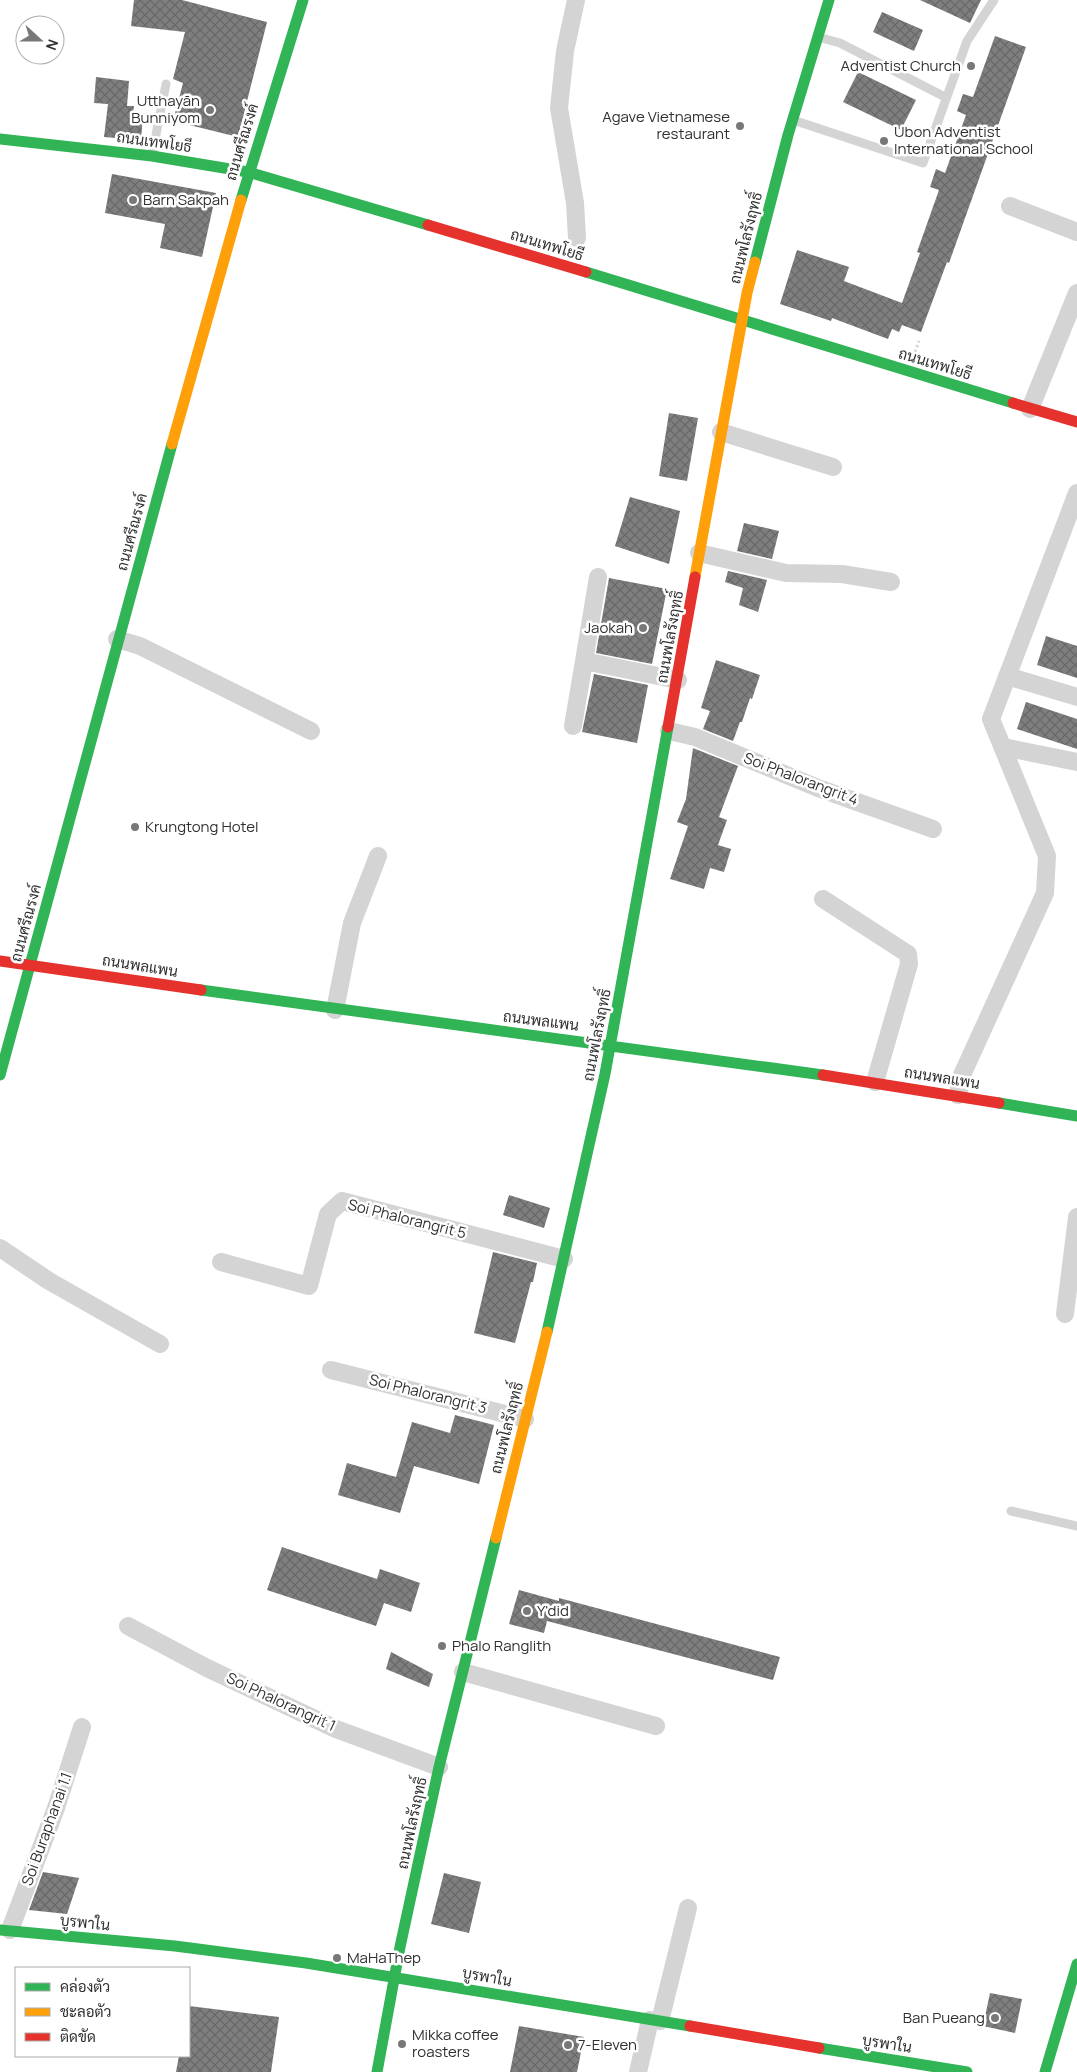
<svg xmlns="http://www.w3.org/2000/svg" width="1077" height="2072" viewBox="0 0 1077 2072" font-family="Manrope,Sarabun,sans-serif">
  <defs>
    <pattern id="building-cross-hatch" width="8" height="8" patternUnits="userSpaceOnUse" patternTransform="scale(1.25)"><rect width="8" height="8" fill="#7f7f7f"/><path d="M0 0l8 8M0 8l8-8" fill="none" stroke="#686868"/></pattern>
  </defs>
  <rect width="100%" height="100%" fill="#fff"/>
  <path fill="url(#building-cross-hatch)" d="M134 0H182L267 22 238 137 173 121 183 83 173 79 185 32 131 26Z
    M920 0H981L970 23Z
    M882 12 923 30 914 51 873 32Z
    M995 36 1026 47 949 263 947 262 921 332 902 325 899 332 892 329 888 339 832 318 831 321 780 304 797 250 849 267 844 281 902 303 920 253 917 252 939 190 930 187 936 169 945 173 966 115 957 111 963 94 973 97Z
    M858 72 916 100 901 130 843 102Z
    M96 77 129 81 127 106H134L133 114 143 115 141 140 104 137 108 104 94 103Z
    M112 174 216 193 202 257 160 248 165 224 105 213Z
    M669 413 698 418 687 481 659 476Z
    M630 497 680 511 669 564 615 546Z
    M744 523 779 531 772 559 737 551Z
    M728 571 767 580 758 612 739 605 743 588 725 582Z
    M609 578 667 589 652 664 596 653Z
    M1046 636 1077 646V678L1037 665Z
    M716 660 760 675 752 699 750 698 742 722H740L733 741 703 729 710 711 701 708Z
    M594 674 648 685 637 743 582 732Z
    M1026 702 1077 719V749L1017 729Z
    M693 748 738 766 719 817 727 820 718 845 731 849 724 872 710 868 704 889 670 879 688 826 677 822 686 799Z
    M509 1195 550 1208 544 1228 503 1215Z
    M493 1252 537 1263 533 1282H531L515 1343 474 1333Z
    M455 1415 494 1425 479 1484 414 1466 400 1513 338 1495 347 1463 396 1477 412 1422 450 1433Z
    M282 1547 377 1579 380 1569 420 1583 411 1612 384 1603 376 1626 267 1590Z
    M519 1590 559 1601V1598L780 1657 773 1680 547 1621 544 1633 509 1624Z
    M391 1652 433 1674 429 1687 386 1669Z
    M43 1872 79 1878 67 1914 29 1910Z
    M444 1873 481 1882 469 1933 431 1924Z
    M990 1993 1022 1999 1015 2033 983 2026Z
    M189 2006 279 2017 271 2072H176L179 2056H189Z
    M519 2026 584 2037 577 2072H510Z"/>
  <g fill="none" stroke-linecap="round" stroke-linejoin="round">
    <path stroke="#d4d4d4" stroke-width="3" stroke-dasharray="2.5 2.5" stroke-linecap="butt" d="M915 352 919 341"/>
    <path stroke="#d4d4d4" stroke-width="9" d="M818 37 840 43 945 97
      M793 120 923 163 967 41 994 0
      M152 155 166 84
      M1011 1511 1077 1526"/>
    <path stroke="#d4d4d4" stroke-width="18" d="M576 0 565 51 559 108 575 203 577 238
      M1010 206 1077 232
      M1030 409 1077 293
      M721 432 833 467
      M699 553 786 573 842 574 891 582
      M117 639 140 646 311 731
      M584 661 598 577
      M1007 676 1077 697
      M573 726 584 661 678 680
      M669 731 695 737 818 788 933 829
      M1003 747 1077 762
      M823 899 908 954 909 964 875 1082
      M335 1010 352 923 378 856
      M958 1095 962 1075 1045 893 1047 856 991 719 1077 493
      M0 1248 49 1281 160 1344
      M221 1262 309 1286 328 1214 342 1201 564 1259
      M1065 1314 1077 1217
      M331 1370 525 1419
      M128 1626 207 1668 336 1729 439 1767
      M463 1672 656 1726
      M10 1930 56 1808 82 1727
      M660 2021 688 1908
      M638 2072 650 2020"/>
    <path stroke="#30b455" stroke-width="11" d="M0 139 152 156 248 172 428 225
      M241 200 303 0
      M755 262 788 135 829 0
      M586 272 1013 403
      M201 990 823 1075
      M0 1075 172 444
      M999 1103 1077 1116
      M547 1332 605 1074 668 727
      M0 1930 175 1946 306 1963 690 2026
      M819 2048 967 2072
      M377 2072 400 1947 439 1767 496 1538
      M1045 2072 1077 1964"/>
    <path stroke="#ff9f0a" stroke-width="11" d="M172 444 241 200
      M695 577 747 293 755 262
      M496 1538 547 1332"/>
    <path stroke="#e5322d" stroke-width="11" d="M428 225 586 272
      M1013 403 1077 422
      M668 727 695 577
      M0 961 201 990
      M823 1075 999 1103
      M690 2026 819 2048"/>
  </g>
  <g fill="#787878" stroke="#fff" stroke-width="2">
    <circle cx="971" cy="66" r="5"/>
    <circle cx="210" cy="110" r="5"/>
    <circle cx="740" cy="126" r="5"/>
    <circle cx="884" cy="141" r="5"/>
    <circle cx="133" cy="200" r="5"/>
    <circle cx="643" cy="628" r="5"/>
    <circle cx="135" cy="827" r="5"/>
    <circle cx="527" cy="1611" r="5"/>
    <circle cx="442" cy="1646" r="5"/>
    <circle cx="337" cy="1958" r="5"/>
    <circle cx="995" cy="2018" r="5"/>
    <circle cx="402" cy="2044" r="5"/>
    <circle cx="568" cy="2045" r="5"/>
  </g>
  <g text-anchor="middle" stroke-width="5" stroke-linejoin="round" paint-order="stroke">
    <g font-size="15" fill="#303030" stroke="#fff" text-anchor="start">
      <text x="961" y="71" text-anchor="end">Adventist Church</text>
      <text x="200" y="106" text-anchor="end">Utthayān<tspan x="200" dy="17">Bunniyom</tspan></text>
      <text x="730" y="122" text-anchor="end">Agave Vietnamese<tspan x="730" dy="17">restaurant</tspan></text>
      <text x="894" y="137">Ubon Adventist<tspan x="894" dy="17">International School</tspan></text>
      <text x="143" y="205">Barn Sakpah</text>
      <text x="633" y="633" text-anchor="end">Jaokah</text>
      <text x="145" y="832">Krungtong Hotel</text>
      <text x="537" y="1616">Y'did</text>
      <text x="452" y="1651">Phalo Ranglith</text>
      <text x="347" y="1963">MaHaThep</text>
      <text x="985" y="2023" text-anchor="end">Ban Pueang</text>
      <text x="412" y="2040">Mikka coffee<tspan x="412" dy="17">roasters</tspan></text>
      <text x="578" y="2050">7-Eleven</text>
    </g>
    <g font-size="15" fill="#303030" stroke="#fff">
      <text transform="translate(154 142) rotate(8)" y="5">ถนนเทพโยธี</text>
      <text transform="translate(242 142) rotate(-73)" y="5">ถนนศรีณรงค์</text>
      <text transform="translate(746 238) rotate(-76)" y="5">ถนนพโลรังฤทธิ์</text>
      <text transform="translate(547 245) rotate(17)" y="5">ถนนเทพโยธี</text>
      <text transform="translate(935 364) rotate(17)" y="5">ถนนเทพโยธี</text>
      <text transform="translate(132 532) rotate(-75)" y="5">ถนนศรีณรงค์</text>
      <text transform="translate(670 637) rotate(-80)" y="5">ถนนพโลรังฤทธิ์</text>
      <text transform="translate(801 779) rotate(21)" y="5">Soi Phalorangrit 4</text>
      <text transform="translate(26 923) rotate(-75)" y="5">ถนนศรีณรงค์</text>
      <text transform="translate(140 966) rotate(9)" y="5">ถนนพลแพน</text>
      <text transform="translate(541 1021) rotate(7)" y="5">ถนนพลแพน</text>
      <text transform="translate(597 1035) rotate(-79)" y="5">ถนนพโลรังฤทธิ์</text>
      <text transform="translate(942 1078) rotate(9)" y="5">ถนนพลแพน</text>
      <text transform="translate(407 1219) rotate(14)" y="5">Soi Phalorangrit 5</text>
      <text transform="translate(428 1394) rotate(14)" y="5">Soi Phalorangrit 3</text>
      <text transform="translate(507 1428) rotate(-76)" y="5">ถนนพโลรังฤทธิ์</text>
      <text transform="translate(281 1702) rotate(25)" y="5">Soi Phalorangrit 1</text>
      <text transform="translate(412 1823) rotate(-78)" y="5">ถนนพโลรังฤทธิ์</text>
      <text transform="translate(47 1829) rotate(-70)" y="5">Soi Buraphanai 1.1</text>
      <text transform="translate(85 1923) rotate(6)" y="5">บูรพาใน</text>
      <text transform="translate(487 1977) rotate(10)" y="5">บูรพาใน</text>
      <text transform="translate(887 2044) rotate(9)" y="5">บูรพาใน</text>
    </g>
  </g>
  <rect x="15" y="1967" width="175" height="90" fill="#ffffff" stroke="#acacac"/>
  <rect x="25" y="1983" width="25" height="8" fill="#30b455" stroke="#acacac"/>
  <text x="60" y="1992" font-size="15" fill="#303030">คล่องตัว</text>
  <rect x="25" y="2008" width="25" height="8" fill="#ff9f0a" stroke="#acacac"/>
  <text x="60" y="2017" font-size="15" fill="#303030">ชะลอตัว</text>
  <rect x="25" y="2033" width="25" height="8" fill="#e5322d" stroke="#acacac"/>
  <text x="60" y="2042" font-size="15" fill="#303030">ติดขัด</text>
  <g transform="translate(40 40) rotate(111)"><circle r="24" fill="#ffffff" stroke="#acacac"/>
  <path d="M0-4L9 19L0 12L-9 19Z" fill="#787878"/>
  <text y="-8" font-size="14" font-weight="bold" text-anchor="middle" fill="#303030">N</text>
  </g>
</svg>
